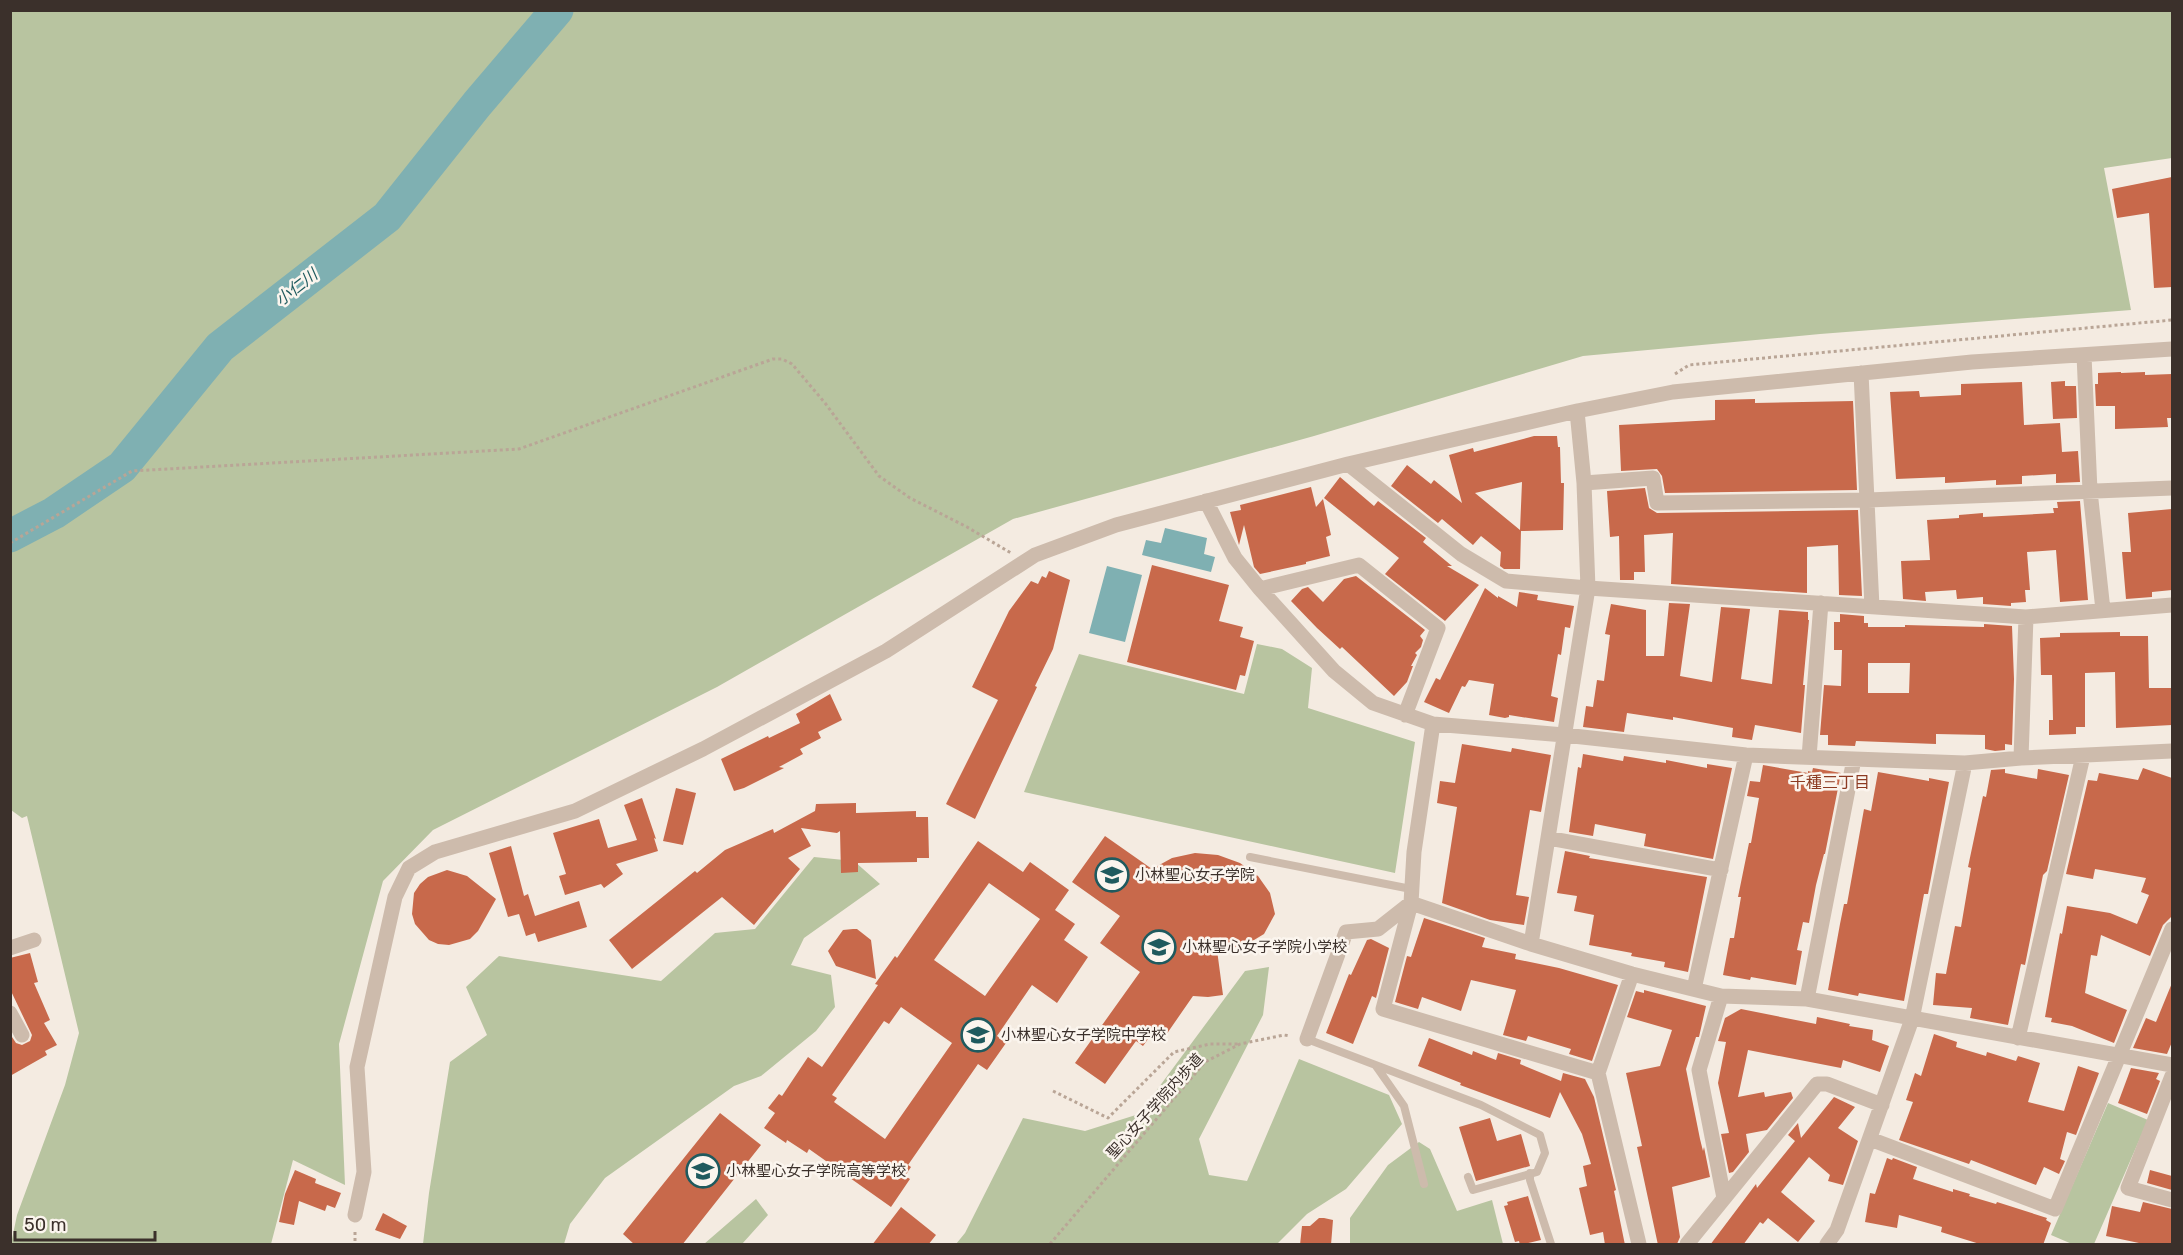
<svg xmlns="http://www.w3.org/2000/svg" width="2183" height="1255" viewBox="0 0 2183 1255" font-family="Rubik,'Noto Sans JP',sans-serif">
  <rect width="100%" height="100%" fill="#f4ebe1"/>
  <path fill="#b8c4a0" d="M10 11H2172V158L2104 168 2131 310 1820 334 1583 356 1314 436 1013 519 717 687 433 830 383 881 339 1044 345 1185 293 1160 271 1244H11L17 1215 65 1085 79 1033 27 816 22 818 11 810Z
    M1257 644 1282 649 1312 668 1308 708 1415 742 1395 873 1024 792 1079 654 1244 694Z
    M814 857 854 861 880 884 804 938 791 965 831 975 835 1007 816 1031 761 1076 734 1086 605 1178 570 1224 564 1244H423L429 1193 450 1062 487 1035 466 987 499 956 661 981 715 933 755 929Z
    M1269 967 1263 1015 1199 1139 1209 1175 1247 1181 1299 1059 1389 1095 1402 1124 1346 1189 1307 1214 1277 1244H956L965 1233 1023 1118 1085 1131 1139 1114 1245 971Z
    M2108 1103 2148 1120 2094 1244H2072L2051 1235Z
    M1419 1142 1430 1149 1457 1211 1492 1200 1503 1244H1350V1218L1388 1165Z
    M756 1199 768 1215 742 1244H704Z"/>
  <path fill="#7fb0b2" d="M1165 528 1207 538 1204 554 1215 557 1211 572 1142 555 1146 540 1161 543Z
    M1107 566 1142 575 1125 642 1089 633Z"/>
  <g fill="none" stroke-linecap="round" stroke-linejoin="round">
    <path stroke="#7fb0b2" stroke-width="33" d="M10 536 54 513 122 467 220 347 387 217 477 104 557 10"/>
  </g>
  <path fill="#c8694b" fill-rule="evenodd" d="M2172 177V287L2154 288 2149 213 2117 218 2112 189Z
    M2121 372V373L2145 372V375L2172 374V418H2167L2168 427 2115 429V406H2096L2095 384H2098V373Z
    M2065 381V386H2076L2077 418 2053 419 2051 382Z
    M2022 382 2024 425 2060 423 2062 452 2078 451 2080 482 2056 483V474L2022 476V484L1996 485V480L1945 483V477L1896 479 1890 392 1919 391 1920 397 1961 395V384Z
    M1755 399V403L1853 401 1857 490 1665 493 1662 476 1657 469 1621 471 1619 425 1715 420V400Z
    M1534 436H1557L1558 447H1560L1561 483H1564L1563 530 1521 531 1520 569H1504L1500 566 1501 552 1481 536 1473 545 1442 519 1438 523 1391 486 1407 465 1431 484 1434 480 1462 503 1449 455 1473 448 1474 452ZM1522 482 1520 530 1475 493Z
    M1340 477 1374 506 1378 501 1426 538 1423 542 1452 566H1447L1479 585 1445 621 1385 574 1399 558 1324 498Z
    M1311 487 1316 507 1323 499 1331 535 1326 537 1330 556 1306 562V564L1260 574 1254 567 1244 525 1239 545 1230 512 1241 510 1240 505Z
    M1645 488 1649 508 1657 513 1858 510 1862 596 1839 595 1838 545 1807 547V593L1671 584 1673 533 1644 535 1645 572H1634V580H1620L1619 536 1610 537 1607 491Z
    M2080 501 2088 600 2060 602 2056 550 2027 552 2030 590H2025L2026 602 2011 603V606L1983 604V597L1957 599 1956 590 1925 592 1926 601 1903 599 1901 561 1930 560 1927 520 1959 518V515L1983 513V517L2054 513 2053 508H2058L2057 502Z
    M2172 509V590L2152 592V597L2126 599 2122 552H2131L2128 513Z
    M1152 565 1229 585 1219 621 1243 627 1240 637 1254 641 1245 676 1240 675 1236 690 1127 662Z
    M1049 571 1070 580 1053 649 1035 686 1037 687 975 819 946 804 998 700 972 687 1009 611 1031 581 1038 584 1042 576 1046 578Z
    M1356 576 1425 630 1420 636 1423 640 1421 647 1415 653 1417 655 1411 666H1413L1407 682 1394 696 1342 647 1340 649 1317 628 1291 601 1302 589 1308 587 1323 602 1344 579Z
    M1485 588 1498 598V596L1517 607 1519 592 1538 595 1537 600 1574 606 1570 628 1565 627 1561 655 1558 654 1551 696 1558 698 1554 722 1509 715V717L1505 718 1489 715 1494 684 1469 680 1465 687 1462 686 1449 713 1424 702 1436 678 1440 680Z
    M1669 603 1690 604 1680 676 1712 682 1721 607 1750 609 1741 679 1772 684 1779 610 1808 612V620H1809L1803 685H1805L1801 733 1755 725 1752 740 1732 737 1733 728 1673 717V720L1627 713 1624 732 1583 727 1586 706 1593 707 1597 680 1604 681 1610 635 1605 634 1611 604 1646 610V656H1664Z
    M1840 614 1864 616V623H1868V627H1905V625L1984 627V624L2012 626 2014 679 2012 745 2005 744V750L1995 751 1985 749V735L1936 734V744L1856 741 1855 746 1828 745V735H1820L1824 685 1841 686 1842 650H1834V622H1840ZM1868 663H1910L1909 693H1868Z
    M2120 632V636H2148L2149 688H2172V725L2116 728 2115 672 2085 673V727H2076V734L2049 735V720H2053L2052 675H2041L2040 638 2060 637V633Z
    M830 694 842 720 818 732 821 738 800 749 803 754 779 767 784 768 744 788 734 791 721 759 768 736 769 738 800 723 796 714Z
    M1462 744 1511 752 1512 748 1551 755 1541 812 1530 810 1516 895 1529 897 1524 925 1490 920 1442 903 1457 807 1437 803 1440 781 1455 783Z
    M1583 754 1623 761 1624 756 1666 763V760L1707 768V764L1732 768 1713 859 1644 846 1646 834 1595 824 1593 836 1569 832 1578 767 1581 768Z
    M1763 765 1808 773V771L1812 772 1813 768 1841 773 1825 854H1824L1816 885 1809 923 1803 922 1797 950 1802 951 1796 985 1751 977 1750 980 1723 975 1730 938H1734L1741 897H1738L1749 843H1751L1759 798 1747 796 1750 781 1760 782Z
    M2143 768 2172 778V916L2163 925 2150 956 2101 935 2097 956 2091 955 2085 993 2127 1010 2114 1043 2072 1026 2051 1022 2052 1018 2045 1017 2060 933 2062 934 2067 906 2110 913 2137 924 2149 895 2141 892 2146 878 2095 869 2093 879 2066 874 2088 780 2097 781 2099 773 2138 780Z
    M2005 769V773L2037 779 2038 769 2069 775 2047 871 2043 875 2025 965 2021 964 2008 1025 1970 1018 1972 1008 1933 1005 1936 973 1946 974 1955 926 1961 927 1971 868 1968 867 1983 796 1986 797 1991 770Z
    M1878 772 1929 781V778L1949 782 1928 894H1924L1904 1001 1859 993 1858 996 1828 990 1840 924 1844 904H1847L1864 809 1871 811Z
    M676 788 696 793 683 845 663 841Z
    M642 798 656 839 654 838 658 851 616 864 623 874 604 888 601 884 565 895 559 876 566 874 553 833 599 819 608 848 637 840 624 805Z
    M856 803V813L916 811V817H928L929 858H917V862L858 863V872L841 873 840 831 837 833 801 828 811 846 788 858 800 869 754 925 722 897 632 969 609 940 695 871 697 873 725 850 773 829 774 833 815 811 816 804Z
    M1105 836 1152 869 1172 858 1195 853 1218 855 1240 863 1258 876 1270 893 1275 914 1264 934 1244 946 1217 950 1223 995 1208 997 1193 996 1166 1035 1156 1028 1143 1046 1136 1041 1105 1084 1075 1063 1140 972 1100 943 1120 916 1072 882Z
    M978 841 1023 872 1030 862 1069 890 1055 910 1075 924 1064 940 1088 957 1057 1003 1032 985 997 1036 1006 1043 987 1070 978 1064 908 1165 911 1167 905 1176 910 1179 891 1207 809 1149 807 1153 787 1140 786 1143 764 1128 775 1113 768 1108 779 1094 782 1096 808 1057 822 1067 878 985 875 984 895 956 897 958ZM989 883 1040 919 985 996 934 960ZM901 1007 952 1043 885 1139 834 1102 837 1098 832 1095 884 1021 889 1024Z
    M511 846 524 896 528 894 535 916 579 901 587 927 538 942 535 933 526 936 519 914 508 917 489 853Z
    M1565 851 1590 856 1589 858 1707 877 1688 972 1664 967 1665 962 1631 956 1632 953 1589 945 1594 915 1574 911 1577 896 1557 893Z
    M447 870 467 876 496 899 478 931 470 939 449 945 438 944 429 940 415 924 412 914 414 893 420 884 428 877Z
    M1424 918 1485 938 1482 947 1516 954 1515 959 1559 968 1618 985 1592 1061 1569 1054 1571 1049 1528 1036 1526 1041 1503 1035 1516 990 1471 980 1461 1011 1422 997 1418 1009 1395 1002 1407 956 1411 957Z
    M853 929H857L871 940 876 979 836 966 828 951 843 930Z
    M1371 939 1389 948 1376 998 1372 996 1353 1044 1326 1033 1349 974 1351 975 1367 940Z
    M30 953 38 982 34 983 50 1020 44 1023 57 1045 45 1051 47 1055 10 1076V1034L16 1043 22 1045 30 1041 32 1035 10 989V958Z
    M2172 983V1042L2167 1054 2133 1048 2146 1018 2156 1022Z
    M1644 990 1706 1006 1699 1037H1696L1686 1069 1700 1139 1703 1151 1704 1147 1710 1177 1672 1187 1680 1237 1677 1244 1672 1245H1658L1637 1147 1642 1146 1626 1073 1660 1066 1672 1030 1627 1017 1636 991 1644 993Z
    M1741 1009 1816 1024 1817 1017 1850 1024 1849 1026 1873 1030 1872 1040 1889 1046 1880 1072 1843 1060 1841 1068 1748 1050 1738 1097 1764 1092 1765 1097 1791 1092 1793 1098 1767 1130 1746 1134 1749 1152 1733 1172 1729 1173 1721 1134 1729 1133 1718 1083 1726 1042 1718 1041 1725 1018Z
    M1934 1034 1957 1042 1956 1047 1986 1056 1987 1052 2016 1061 2018 1056 2040 1063 2028 1102 2064 1111 2078 1066 2099 1073 2076 1135 2067 1132 2060 1159 2065 1161 2059 1174 2044 1167 2036 1185 1971 1160 1969 1164 1899 1140 1913 1102 1906 1100 1915 1073 1921 1076Z
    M1429 1038 1472 1055 1473 1051 1496 1060 1498 1053 1521 1060 1520 1064 1561 1081 1563 1073 1585 1079 1594 1097 1616 1190 1614 1191 1625 1245H1605L1603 1232 1590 1235 1579 1188 1587 1186 1583 1166 1591 1164 1582 1134 1560 1092 1550 1118 1460 1085 1461 1083 1418 1066Z
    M2131 1068 2159 1073 2156 1079 2160 1081 2147 1114 2118 1103Z
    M1834 1097 1855 1107 1838 1128 1858 1141 1843 1185 1828 1181 1830 1175 1809 1157 1781 1192 1815 1221 1798 1242 1768 1218 1763 1224 1760 1222 1743 1245H1710L1756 1184 1757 1188 1795 1141 1788 1135 1798 1123 1801 1138Z
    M720 1113 761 1145 682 1245H635L623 1234Z
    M1490 1118 1497 1141 1521 1134 1530 1166 1476 1181 1459 1127Z
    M1887 1158 1892 1160 1893 1158 1917 1167 1913 1179 1953 1192V1189L1970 1194 1969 1196 1996 1204 1997 1202 2047 1218 2046 1220 2051 1223 2043 1245H1983L1941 1232 1942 1227 1899 1215 1897 1228 1865 1222 1870 1193 1875 1194Z
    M295 1170 316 1179 315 1183 341 1193 335 1208 327 1205 325 1211 299 1201 294 1225 279 1222 285 1194Z
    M2150 1170 2172 1176V1190L2147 1183Z
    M1528 1196 1541 1240 1520 1245 1519 1241 1515 1242 1504 1206 1508 1205 1507 1202Z
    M2143 1202 2172 1209V1245H2138L2139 1243 2106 1236 2112 1206 2140 1212Z
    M901 1207 936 1235 928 1245H872Z
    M383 1213 407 1226 400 1239 375 1230Z
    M1319 1218H1324L1333 1220 1331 1245H1300L1302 1226H1310Z"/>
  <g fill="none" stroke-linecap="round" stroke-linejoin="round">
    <path stroke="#b9a596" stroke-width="3" stroke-dasharray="3 3" stroke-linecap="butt" d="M1675 374 1689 365 2172 320
      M10 543 132 471 519 449 773 359H782L792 364 825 403 879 476 910 498 967 527 1011 553
      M1053 1091 1108 1118 1174 1052 1210 1044H1238
      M355 1232V1244
      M1050 1244 1205 1062 1240 1044 1284 1035 1290 1036"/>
    <path stroke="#cdbbac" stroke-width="8" d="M1250 857 1411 889
      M1307 1039 1481 1105 1540 1135 1545 1153 1537 1172 1473 1190 1468 1177
      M1376 1066 1404 1106 1424 1184
      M1530 1173V1180L1551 1244"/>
    <path stroke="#cdbbac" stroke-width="15" d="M2084 355 2090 491 2103 610
      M1861 373 1872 607
      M1577 411 1584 483 1588 588 1531 944 1632 974 1721 996 1807 999 2172 1065
      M1348 464 1461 554 1506 581 1588 588 2026 617 2172 605
      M1584 483 1653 478 1657 503 1868 500 2172 488
      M1206 501 1235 558 1260 589 1334 671 1373 703 1433 724 1564 735 1746 755 1965 763 2021 758 2172 751
      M1260 589 1359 565 1438 628 1405 715
      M1809 757 1821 603
      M2021 758 2026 617
      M1548 838 1721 870
      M1531 944 1411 903 1383 1009 1598 1073 1639 1244
      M10 948 34 940
      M1694 989 1746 755
      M1721 996 1699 1070 1724 1198
      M1807 999 1854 759
      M10 1013 22 1035
      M2018 1038 2083 756
      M1307 1039 1346 932 1378 929 1411 903 1414 852 1433 724
      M1598 1073 1632 974
      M2172 1076 2128 1188 2172 1200
      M1870 1139 2055 1209 2172 929
      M355 1215 364 1172 357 1067 395 897 409 868 435 852 575 811 703 749 886 651 1035 555 1116 525 1348 464 1577 411 1673 392 1972 362 2172 349
      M1687 1244 1817 1084H1827L1882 1105
      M1827 1244 1837 1230 1912 1019 1965 763"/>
  </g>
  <defs>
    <g id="school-ring" transform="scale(1.725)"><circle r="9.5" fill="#fbf5ee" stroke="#1f5a5e" stroke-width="1.5"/><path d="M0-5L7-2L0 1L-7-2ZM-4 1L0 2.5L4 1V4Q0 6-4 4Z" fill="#1f5a5e"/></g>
  </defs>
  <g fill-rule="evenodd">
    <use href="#school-ring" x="1112" y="875"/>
    <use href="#school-ring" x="1159" y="947"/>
    <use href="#school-ring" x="978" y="1035"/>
    <use href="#school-ring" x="703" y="1171"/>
  </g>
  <g text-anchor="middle" stroke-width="5" stroke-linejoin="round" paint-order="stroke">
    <g font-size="15" fill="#3b302b" stroke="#fbf5ee" text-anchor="start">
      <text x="1135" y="880">小林聖心女子学院</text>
      <text x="1182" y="952">小林聖心女子学院小学校</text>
      <text x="1001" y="1040">小林聖心女子学院中学校</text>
      <text x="726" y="1176">小林聖心女子学院高等学校</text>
    </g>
    <g font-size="15" fill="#3b302b" stroke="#fbf5ee">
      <text transform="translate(1155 1106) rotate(-48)" y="5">聖心女子学院内歩道</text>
    </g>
    <g font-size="16" font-style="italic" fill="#1f5a5e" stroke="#fbf5ee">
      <text transform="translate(296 287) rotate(-38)" y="6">小仁川</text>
    </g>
    <g font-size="16" fill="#8c3b22" stroke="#fbf5ee">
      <text x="1830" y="788">千種三丁目</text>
    </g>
  </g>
  <rect width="2183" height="1255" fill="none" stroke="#3b302b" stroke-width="24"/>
  <path d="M15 1231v9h140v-9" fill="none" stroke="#3b302b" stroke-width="3"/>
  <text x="24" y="1231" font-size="18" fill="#3b302b" stroke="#fbf5ee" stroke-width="4.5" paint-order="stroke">50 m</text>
</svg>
